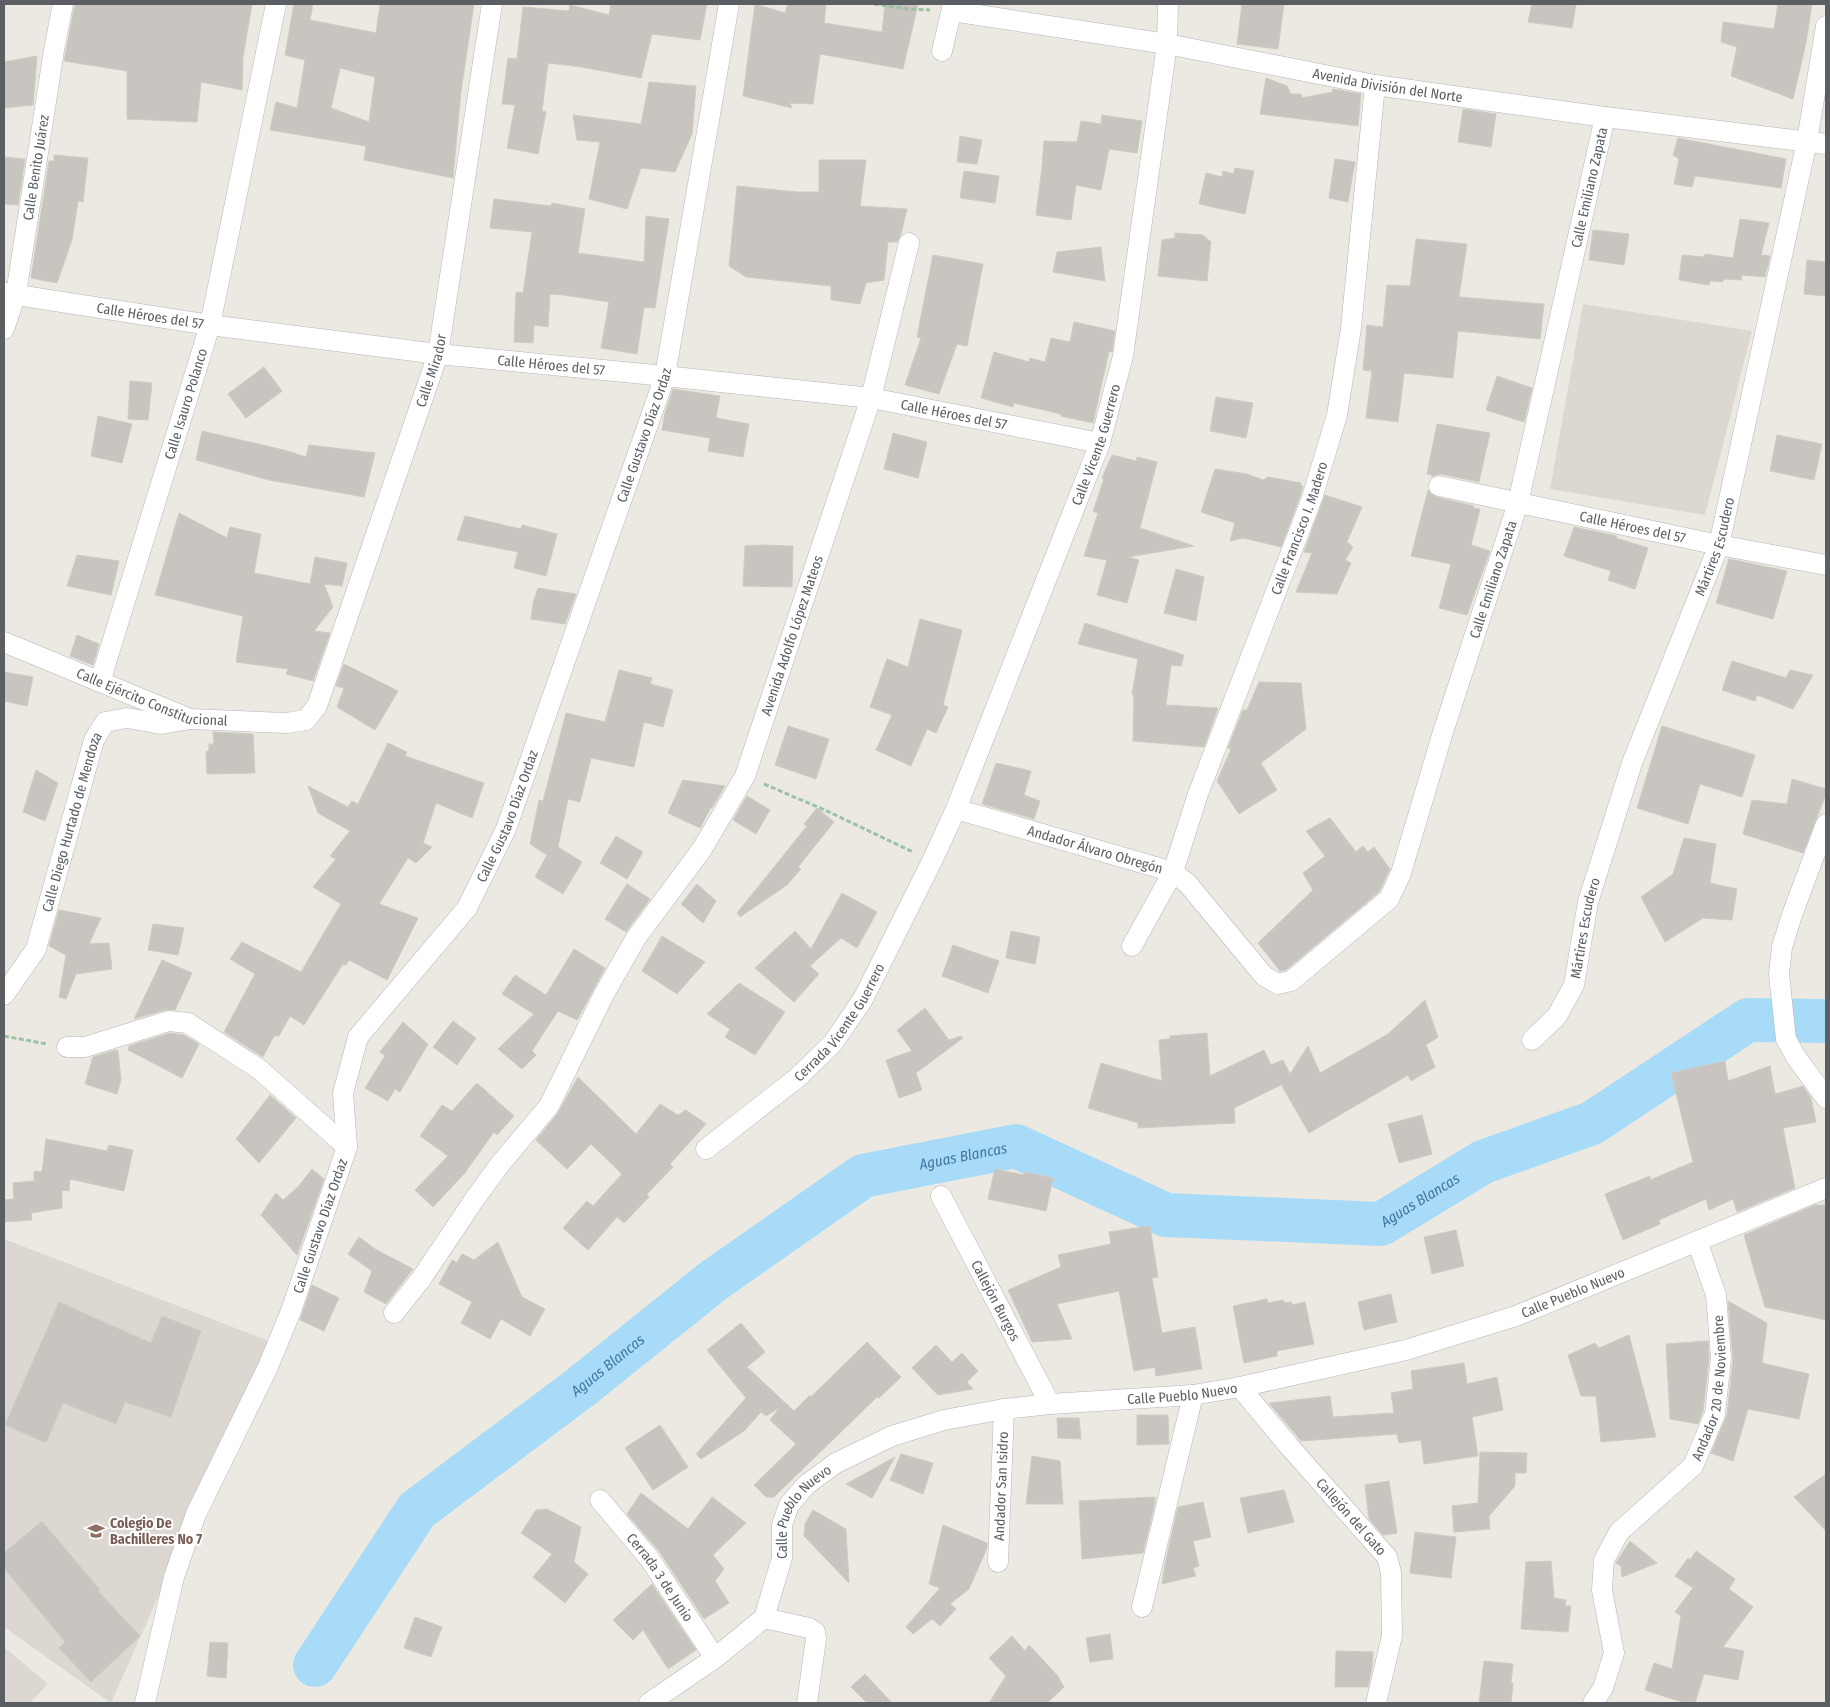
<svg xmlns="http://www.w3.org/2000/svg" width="1830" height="1707" viewBox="0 0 1830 1707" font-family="'Fira Sans Condensed',sans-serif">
  <rect width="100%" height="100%" fill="#ece9e2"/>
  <path fill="#dcd8d1" d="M1583 304 1752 331 1705 515 1550 489Z
    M4 1239 269 1341 230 1435 111 1703 4 1627Z
    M4 1647 48 1684 30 1703H4Z"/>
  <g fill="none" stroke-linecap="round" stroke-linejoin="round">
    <path stroke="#a7dbf8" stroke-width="44" id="s1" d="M315 1665 417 1510 581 1387 713 1281 863 1176 1016 1146 1166 1215 1381 1224 1483 1162 1592 1123 1748 1020 1826 1021"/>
  </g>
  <path fill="#c8c4c0" stroke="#d0cbc1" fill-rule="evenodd" d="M75 4H252L243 57 242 90 201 82 197 122 127 119V71L64 61Z
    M294 4H313L310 20 376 33 380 4H474L461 91 453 178 364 160 366 146 270 130 276 102 297 108 305 60 285 55ZM340 68 375 77 369 122 331 108Z
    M611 4H707L700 40 652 34 641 78 581 67 548 63 542 111 546 112 538 154 507 148 515 105 502 104 508 58 517 59 523 7 569 11 570 5 609 15Z
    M755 4 785 13 788 4H826L824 23 882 32 885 4H918L903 69 820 54 813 104 790 103 792 108 743 96Z
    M1242 4H1284L1278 49 1237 44Z
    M1532 4H1576L1572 28 1528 22Z
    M1778 4H1812L1806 43 1793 99 1731 76 1737 47 1721 42 1723 22 1774 29Z
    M37 56 33 105 4 108V62Z
    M1266 78 1287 86 1291 94H1301L1302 98 1332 92 1333 89 1361 94 1358 126 1260 114Z
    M649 82 696 86 692 134 675 172 641 168 627 209 589 199 600 142 577 140 573 115 641 124Z
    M1463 109 1496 114 1491 147 1458 142Z
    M1102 115 1142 121 1137 153 1109 149 1101 190 1076 185 1071 220 1036 215 1042 167 1044 141 1077 142 1081 121 1101 124Z
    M960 136 982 140 977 164 957 162Z
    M1678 138 1786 159 1781 188 1695 176 1692 187 1674 184 1679 159 1673 155Z
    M54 155 88 158 83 202 78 201 72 240 57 283 31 278 49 161H54Z
    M4 157 25 159 18 205 4 204Z
    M1335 159 1355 162 1348 202 1329 198Z
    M819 160H866L860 206 907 209 901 234 897 242H888L884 280 866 283 860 304 831 300V286L746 277 729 266 737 186 797 192H819Z
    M1235 168 1254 171 1245 214 1199 204 1206 173 1222 177 1223 171 1233 174Z
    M964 171 999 176 995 203 960 198Z
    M494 199 551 206 552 203 585 209 578 253 644 262 646 216 669 219 655 308 644 307 637 354 601 348 609 302 564 295 550 294 548 327 534 325 533 343 514 342 516 292 523 293 532 232 490 228Z
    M1740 219 1769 223 1761 255 1770 256 1765 277 1742 275 1741 280 1723 279V282L1710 281 1709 285 1679 280 1682 255 1704 257 1705 254 1733 258Z
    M1593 230 1629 234 1624 265 1589 260Z
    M1175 233 1203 235 1211 242 1207 281 1158 276 1162 240 1175 238Z
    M1416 239 1467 244 1459 297 1544 304 1540 339 1458 331 1453 378 1404 373 1398 422 1366 418 1372 371 1363 370 1367 325 1383 327 1387 285 1410 286Z
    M1101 247 1105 281 1053 272 1057 252Z
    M933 255 983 264 967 346 957 344 939 394 905 385 921 338 917 337Z
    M1807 260 1826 262V296L1804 294Z
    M1074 322 1115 331 1112 352 1109 351 1093 423 1061 416V414L1014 403 1013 407 981 398 994 352 1029 362 1030 358 1045 362 1051 338 1070 342Z
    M264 367 282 391 246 418 228 394Z
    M1497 376 1532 388 1524 422 1486 410Z
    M130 381 152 383 148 420 128 419Z
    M673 389 720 396 716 418 749 424 743 457 708 451 710 438 662 430 665 413Z
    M1216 397 1253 403 1246 438 1210 431Z
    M98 416 132 424 122 463 91 456Z
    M1437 424 1490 433 1479 482 1441 474 1436 475 1431 477 1432 475 1427 474Z
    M202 431 284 450 306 457 309 445 375 453 364 497 269 480 196 460Z
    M893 433 927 442 918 478 884 469Z
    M1777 435 1822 444 1814 480 1770 471Z
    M1112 455 1136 461 1137 457 1157 462 1140 528 1194 546 1128 557 1139 560 1127 603 1097 595 1107 560 1084 556 1098 513 1093 511 1104 479 1102 478Z
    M1215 469 1247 474 1263 480 1268 477 1301 483 1300 485 1303 486 1301 494 1281 547 1243 538 1230 541 1235 523 1201 512Z
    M1428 490 1431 494 1436 497 1474 506 1473 508 1480 509 1471 545 1490 551 1467 615 1439 608 1451 564 1411 556Z
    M1325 495 1362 507 1347 542 1353 547 1345 560 1351 563 1337 594 1296 592 1312 553 1304 552Z
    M179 513 227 538 230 527 261 534 254 573 310 584 315 557 347 563 342 586 324 584 333 607 314 631 330 633 313 681 286 674 288 669 236 662 243 616 155 595Z
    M465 516 521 529 522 525 557 534 546 576 514 568 518 552 457 540Z
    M1574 527 1617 536 1616 538 1648 548 1635 589 1608 580 1611 571 1564 556Z
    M763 545 793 546 792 587 743 586 745 546Z
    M77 555 119 561 111 595 67 586Z
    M1729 559 1787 571 1773 619 1716 603Z
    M1176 569 1204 577 1196 621 1164 613Z
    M538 588 576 594 565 624 531 619 533 603Z
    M920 619 962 630 943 705 948 707 936 733 927 729 911 766 876 750 892 715 870 707 887 659 908 667Z
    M1085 623 1184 655 1181 666 1171 665 1166 705 1218 708 1204 747 1133 741 1134 695H1132L1138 659 1078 644Z
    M77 635 99 644 93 665 70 656Z
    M1732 661 1786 678 1790 670 1813 675 1793 709 1757 695 1755 701 1722 690Z
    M344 664 398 691 375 730 337 707 344 688 336 686Z
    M619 670 652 678 650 684 673 690 663 727 644 722 634 767 591 758 580 802 568 799 558 847 582 862 563 894 535 877 547 855 530 844 539 800 543 801 566 713 605 722Z
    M4 672 33 677 27 706 4 701Z
    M1259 682 1301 683 1306 729 1261 763 1277 790 1239 814 1217 781 1231 749 1228 748 1243 710H1247Z
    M788 726 829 739 816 779 775 765Z
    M1662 726 1755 755 1742 797 1700 784 1688 824 1637 808Z
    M213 732 253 734 255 773 207 774 206 752 209 750V744H214Z
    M388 743 407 752 405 756 484 783 472 818 436 803 423 843 432 847 416 863 408 858 379 904 418 918 387 980 349 960 346 965 343 964 304 1025 290 1016 279 1036H274L263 1057 224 1032 255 974 230 959 242 942 301 972 341 904 313 887 336 859 330 856 350 831 318 813 308 786 348 807 352 801 358 804Z
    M996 763 1031 771 1024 795 1040 801 1034 819 982 804Z
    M36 770 58 783 45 821 23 812Z
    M1792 779 1826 789V794L1803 853 1743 834 1752 800 1787 804Z
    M683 780 725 786 712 808 711 807 700 828 668 813Z
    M747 796 770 810 756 834 733 820Z
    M817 808 834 822 798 867 801 869 787 885 740 917 737 913 807 826 804 824Z
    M1330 818 1356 852 1363 846 1368 852 1374 847 1390 869 1379 892 1286 970 1280 971 1258 943 1313 890 1303 873 1325 856 1306 831Z
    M616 836 643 852 627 879 600 863Z
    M1684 838 1716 844 1710 883 1737 889 1732 920 1703 918 1665 942 1641 897 1673 874Z
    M627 884 650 899 626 932 605 919Z
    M697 884 716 901 703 923 681 904Z
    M842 893 877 912 857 948 841 938 810 966 819 974 794 1002 755 968 795 931 811 949Z
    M59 910 101 918 89 944 109 943 112 969 76 974 66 999 59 997 66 955 49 946Z
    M153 924 184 928 178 955 148 950Z
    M1011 931 1040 937 1035 964 1006 958Z
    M662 936 705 962 677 994 642 971Z
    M953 945 999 961 988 993 942 976Z
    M574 949 605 968 577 1020 558 1011 532 1051 536 1055 522 1069 498 1049 534 1014 502 994 515 975 546 995Z
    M162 960 192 973 175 1010H165L134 1019Z
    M739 983 785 1012 755 1055 725 1037 730 1029 707 1014Z
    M1425 1000 1438 1037 1426 1045 1435 1067 1411 1081 1408 1075 1309 1133 1282 1086 1283 1084 1234 1108 1235 1123 1138 1128V1123L1088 1108 1101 1063 1162 1081 1159 1040 1170 1039V1036L1207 1033 1210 1076 1264 1050 1271 1065 1283 1060 1290 1074 1308 1046 1320 1073 1388 1034Z
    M925 1008 949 1040 961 1036 963 1038 916 1073 922 1090 899 1098 886 1060 912 1051 897 1030Z
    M453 1021 476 1038 457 1065 433 1047Z
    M403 1022 428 1044 400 1092 395 1089 388 1101 365 1088 385 1056 380 1052Z
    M170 1033 184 1035 199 1044 182 1078 128 1050 129 1046Z
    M115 1050 118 1051 121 1080 117 1094 85 1084 93 1057Z
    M1725 1061 1728 1081 1770 1066 1775 1094 1803 1086 1811 1098 1816 1122 1783 1128 1795 1188 1737 1212 1733 1199 1709 1210 1706 1199 1659 1220 1660 1224 1623 1240 1605 1194 1650 1176V1180L1693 1162 1671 1073Z
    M578 1077 636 1134 660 1104 678 1115 686 1110 706 1124 670 1164 673 1167 647 1194 649 1197 624 1223 617 1217 588 1250 563 1228 587 1201 593 1206 622 1174 591 1144 567 1169 536 1140 558 1113Z
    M477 1083 514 1116 497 1135 494 1132 464 1174 433 1207 415 1190 448 1156 420 1136 442 1105 452 1111Z
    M270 1095 296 1118 259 1163 236 1139Z
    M1422 1115 1432 1154 1399 1163 1388 1124Z
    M46 1139 107 1151 109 1145 133 1150 124 1191 70 1179 69 1191 62 1190V1208L31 1213 32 1220 4 1222V1200L14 1199 13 1183 34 1181V1171L42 1172Z
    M312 1169 324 1179 297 1255 261 1215 276 1193 283 1200 298 1187Z
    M995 1169 1024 1175V1172L1053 1178 1046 1211 988 1199Z
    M1815 1205H1826V1320L1765 1307 1744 1235Z
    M1150 1226 1158 1277 1152 1278 1162 1333 1195 1327 1202 1369 1156 1376 1155 1367 1134 1371 1119 1291 1057 1304 1072 1339 1032 1342 1008 1290 1061 1267 1058 1255 1111 1244 1109 1232Z
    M1456 1230 1464 1266 1432 1274 1424 1237Z
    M359 1237 375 1249 413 1269 386 1304 364 1292 372 1271 348 1254Z
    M498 1242 522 1297 545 1309 530 1336 501 1319 490 1339 461 1323 472 1302 439 1284 452 1260 457 1263 462 1254 474 1260Z
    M312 1285 339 1298 324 1331 300 1320Z
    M1391 1294 1397 1322 1364 1330 1358 1302Z
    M1267 1299 1268 1303 1283 1300 1285 1303 1291 1302 1292 1305 1305 1302 1314 1344 1277 1351V1356L1244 1363 1233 1306Z
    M1728 1301 1767 1323 1762 1363 1809 1374 1799 1419 1748 1409 1733 1461 1711 1453 1727 1415 1733 1359Z
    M59 1302 151 1343 162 1316 201 1331 171 1417 125 1402 116 1424 63 1403 46 1443 5 1425Z
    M741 1323 765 1352 747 1367 794 1411 810 1395 811 1397 867 1342 901 1377 879 1398 877 1397 774 1497H766L754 1485 796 1444 770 1420 779 1408 766 1416 761 1412 744 1431 701 1459 696 1454 746 1398 707 1350Z
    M1629 1335 1656 1437 1601 1442 1596 1396H1581L1568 1355 1595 1343 1599 1348Z
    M1708 1341 1709 1358 1703 1411 1698 1424 1670 1419 1666 1344Z
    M936 1345 952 1362 962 1353 978 1371 967 1382 973 1389 938 1395 912 1368Z
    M1464 1363 1467 1384 1497 1377 1503 1410 1472 1417 1478 1456 1424 1464 1421 1440 1399 1443 1397 1434 1301 1441 1269 1403 1330 1396 1333 1417 1394 1413 1391 1393 1413 1389 1411 1371Z
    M1137 1415H1168L1169 1444 1137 1445Z
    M1057 1418H1079L1081 1439 1058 1438Z
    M660 1425 688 1467 653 1490 625 1448Z
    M1480 1452 1527 1453 1526 1473H1515V1486L1489 1516 1490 1529 1454 1532 1452 1506 1478 1503Z
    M901 1454 933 1463 923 1494 890 1480Z
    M1032 1456 1060 1461 1063 1504H1026Z
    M895 1457 872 1498 846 1484Z
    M1826 1474V1531L1794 1497Z
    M1389 1481 1397 1533 1383 1535 1369 1519 1365 1485Z
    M1284 1490 1294 1522 1248 1533 1240 1498Z
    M641 1493 688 1529 712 1497 746 1523 713 1555 724 1569 715 1581 729 1603 704 1619 659 1551 627 1514Z
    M1155 1497V1503L1143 1553 1082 1559 1079 1501Z
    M1203 1502 1211 1537 1193 1541 1199 1566 1193 1568 1196 1576 1162 1584 1165 1564 1178 1507Z
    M547 1509 581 1527 574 1562 588 1574 565 1603 533 1577 552 1554 521 1533 536 1510Z
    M813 1510 846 1529 849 1583 804 1536 805 1524Z
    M42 1521 100 1590 98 1591 140 1636 91 1682 59 1648 65 1642 4 1568V1553Z
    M943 1525 987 1543V1548L969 1589 950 1604 956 1609 940 1626 932 1619 913 1634 906 1627 940 1588 929 1584Z
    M1415 1532 1456 1537 1451 1578 1410 1573Z
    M1630 1541 1657 1563 1622 1577 1621 1566 1616 1563Z
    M1696 1551 1735 1579 1729 1589 1753 1607 1723 1647 1744 1651 1738 1680 1704 1674 1695 1703H1685L1645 1690 1654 1663 1672 1669 1681 1616 1675 1612 1693 1588 1675 1576 1688 1558 1690 1560Z
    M1551 1561 1554 1598 1566 1600 1565 1606H1571L1568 1632 1521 1629 1526 1562Z
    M652 1584 696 1650 668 1669 643 1630 633 1640 613 1620Z
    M415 1617 442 1627 431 1657 404 1648Z
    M1110 1634 1113 1659 1090 1662 1086 1638Z
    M1012 1636 1025 1651 1029 1645 1057 1675 1064 1687 1047 1703H989L1006 1676 989 1658Z
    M210 1642 228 1643 226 1678 207 1676Z
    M1336 1651 1373 1652 1372 1667 1368 1687H1335Z
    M1484 1661 1513 1664 1511 1683H1513L1511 1703H1479Z
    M865 1674 892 1703H867L851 1687Z"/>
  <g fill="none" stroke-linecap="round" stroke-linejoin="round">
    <g stroke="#b3b5b9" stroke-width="21">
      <g id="street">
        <path id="s2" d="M952 11 1167 44 1375 85 1605 117 1826 144"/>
        <path d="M942 51 953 4"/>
        <path id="s3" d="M4 293 210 325 438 354 665 376 871 398 1100 443"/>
        <path id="s4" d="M4 329 16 294 54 50 63 4"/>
        <path id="s5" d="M1439 486 1719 545 1826 565"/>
        <path id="s6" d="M4 642 190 719 287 723 306 720 317 706 438 354 492 4"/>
        <path id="s7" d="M100 682 210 325 276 4"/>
        <path id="s8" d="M956 809 1173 872 1188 884 1264 976 1278 984 1291 981 1389 899 1401 873 1443 732 1518 503 1605 117"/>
        <path d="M1826 824 1792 915 1782 947 1779 974 1786 1039 1796 1057 1826 1098"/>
        <path id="s9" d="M1132 946 1173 872 1198 794 1312 498 1337 415 1351 328 1375 85"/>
        <path id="s10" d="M4 995 36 949 94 740 105 722 127 718 161 724 190 719"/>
        <path id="s11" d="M1532 1040 1557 1016 1574 985 1588 902 1632 763 1719 545 1807 141 1826 26"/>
        <path d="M67 1047H85L169 1021 188 1023 259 1069 347 1147"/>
        <path id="s12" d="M706 1149 797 1078 833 1043 863 999 932 861 956 809 1100 443 1123 356 1167 44 1168 4"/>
        <path id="s13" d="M941 1196 1050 1404"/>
        <path id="s14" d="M394 1313 421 1279 476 1197 501 1163 549 1106 604 994 636 938 702 849 745 776 871 398 909 243"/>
        <path id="s15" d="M1240 1387 1289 1446 1387 1557 1391 1572 1392 1636 1376 1703"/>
        <path id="s16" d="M600 1500 649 1558 715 1658"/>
        <path id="s17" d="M998 1562 1004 1409"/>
        <path d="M1142 1607 1193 1395"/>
        <path d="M764 1618 809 1628 815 1632 816 1639 807 1703"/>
        <path id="s18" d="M145 1703 174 1577 196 1514 267 1369 291 1311 347 1147 343 1093 358 1037 467 908 506 829 665 376 729 4"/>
        <path id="s19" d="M649 1703 715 1658 764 1618 782 1558V1525L789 1505 806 1485 836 1463 892 1436 944 1420 1004 1409 1050 1404 1193 1395 1240 1387 1406 1350 1516 1316 1826 1188"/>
        <path id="s20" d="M1593 1703 1603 1688 1614 1653 1602 1590 1604 1560 1619 1532 1693 1466 1715 1414 1721 1358 1716 1295 1697 1241"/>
      </g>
    </g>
    <path stroke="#9bc3a2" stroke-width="3" stroke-dasharray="5 2.5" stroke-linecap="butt" d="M874 4 908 9 930 10
      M764 784 827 811 913 852
      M4 1036 47 1044"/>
    <use href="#street" stroke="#fff" stroke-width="20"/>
  </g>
  <defs>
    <g id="school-bare" transform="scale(1.35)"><path d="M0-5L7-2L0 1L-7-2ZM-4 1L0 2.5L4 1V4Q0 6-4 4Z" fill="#8d6e63" stroke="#fff" stroke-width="2.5" paint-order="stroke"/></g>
  </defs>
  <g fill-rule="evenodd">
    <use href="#school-bare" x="96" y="1531"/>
  </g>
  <g text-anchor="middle" stroke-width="4" stroke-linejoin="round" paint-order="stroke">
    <g font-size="14" fill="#5b5e62" stroke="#fff">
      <text dy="5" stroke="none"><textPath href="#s2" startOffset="442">Avenida División del Norte</textPath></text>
      <text dy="5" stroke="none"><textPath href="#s4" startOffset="165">Calle Benito Juárez</textPath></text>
      <text dy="5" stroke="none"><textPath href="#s8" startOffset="1262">Calle Emiliano Zapata</textPath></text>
      <text dy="5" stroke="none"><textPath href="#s3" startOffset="148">Calle Héroes del 57</textPath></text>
      <text dy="5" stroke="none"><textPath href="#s3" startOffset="552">Calle Héroes del 57</textPath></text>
      <text dy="5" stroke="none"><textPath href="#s6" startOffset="690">Calle Mirador</textPath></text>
      <text dy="5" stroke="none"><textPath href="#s7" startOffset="291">Calle Isauro Polanco</textPath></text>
      <text dy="5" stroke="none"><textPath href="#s3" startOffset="958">Calle Héroes del 57</textPath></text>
      <text dy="5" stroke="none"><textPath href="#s18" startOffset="1380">Calle Gustavo Díaz Ordaz</textPath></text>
      <text dy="5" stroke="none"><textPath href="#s12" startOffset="821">Calle Vicente Guerrero</textPath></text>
      <text dy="5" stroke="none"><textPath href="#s5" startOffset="198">Calle Héroes del 57</textPath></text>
      <text dy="5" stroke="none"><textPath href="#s9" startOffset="451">Calle Francisco I. Madero</textPath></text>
      <text dy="5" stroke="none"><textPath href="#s11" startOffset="532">Mártires Escudero</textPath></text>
      <text dy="5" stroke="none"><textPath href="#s8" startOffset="858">Calle Emiliano Zapata</textPath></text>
      <text dy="5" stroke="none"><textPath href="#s14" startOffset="792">Avenida Adolfo López Mateos</textPath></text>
      <text dy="5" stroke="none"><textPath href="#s6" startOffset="159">Calle Ejército Constitucional</textPath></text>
      <text dy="5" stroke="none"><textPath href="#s18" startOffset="975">Calle Gustavo Díaz Ordaz</textPath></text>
      <text dy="5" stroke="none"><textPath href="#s10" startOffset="188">Calle Diego Hurtado de Mendoza</textPath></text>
      <text dy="5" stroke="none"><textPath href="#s8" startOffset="145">Andador Álvaro Obregón</textPath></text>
      <text dy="5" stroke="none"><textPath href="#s11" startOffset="128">Mártires Escudero</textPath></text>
      <text dy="5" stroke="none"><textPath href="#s12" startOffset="186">Cerrada Vicente Guerrero</textPath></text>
      <text dy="5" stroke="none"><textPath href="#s18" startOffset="510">Calle Gustavo Díaz Ordaz</textPath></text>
      <text dy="5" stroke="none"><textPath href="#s19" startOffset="1085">Calle Pueblo Nuevo</textPath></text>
      <text dy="5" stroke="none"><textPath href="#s13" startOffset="118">Callejón Burgos</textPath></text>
      <text dy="5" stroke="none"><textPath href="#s20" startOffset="361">Andador 20 de Noviembre</textPath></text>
      <text dy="5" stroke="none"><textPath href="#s19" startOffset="680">Calle Pueblo Nuevo</textPath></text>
      <text dy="5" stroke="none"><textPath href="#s17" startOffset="76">Andador San Isidro</textPath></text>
      <text dy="5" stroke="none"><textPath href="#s19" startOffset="260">Calle Pueblo Nuevo</textPath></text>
      <text dy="5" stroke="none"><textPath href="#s15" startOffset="171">Callejón del Gato</textPath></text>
      <text dy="5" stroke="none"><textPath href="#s16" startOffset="98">Cerrada 3 de Junio</textPath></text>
    </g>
    <g font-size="14" font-weight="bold" fill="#785e54" stroke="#fff" text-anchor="start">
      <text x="110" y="1528">Colegio De<tspan x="110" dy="16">Bachilleres No 7</tspan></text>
    </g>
    <g font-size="15" font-style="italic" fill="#4377a0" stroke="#fff">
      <text dy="5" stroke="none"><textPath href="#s1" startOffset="845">Aguas Blancas</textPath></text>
      <text dy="5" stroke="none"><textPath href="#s1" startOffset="1325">Aguas Blancas</textPath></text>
      <text dy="5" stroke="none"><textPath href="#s1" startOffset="425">Aguas Blancas</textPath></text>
    </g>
  </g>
  <rect width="1830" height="1707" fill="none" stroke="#5b5e62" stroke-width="10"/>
</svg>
